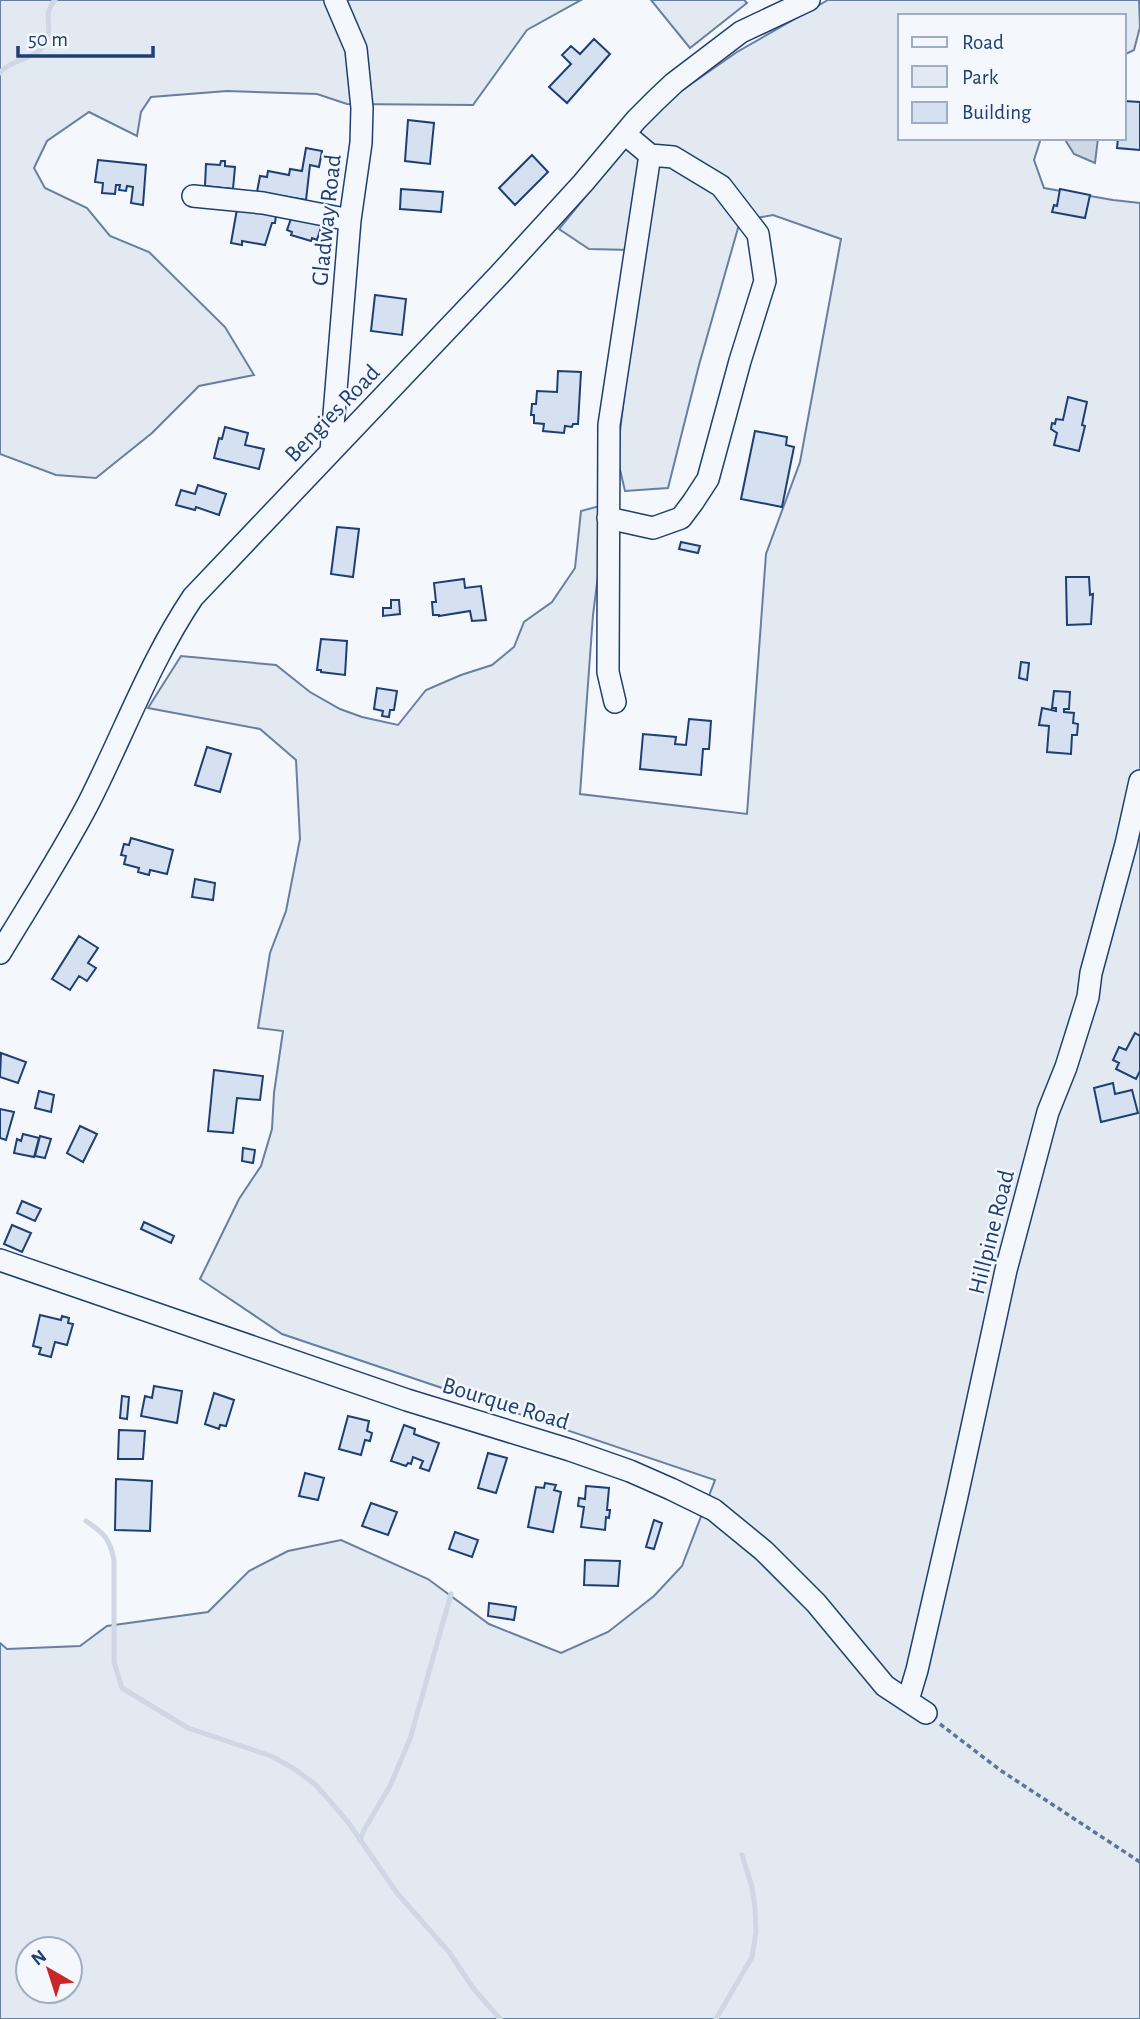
<svg xmlns="http://www.w3.org/2000/svg" width="1140" height="2019" viewBox="0 0 1140 2019" font-family="'Alegreya Sans',sans-serif">
  <rect width="100%" height="100%" fill="#f4f7fb"/>
  <path fill="#e3e9f0" stroke="#687fa3" stroke-width="2" fill-rule="evenodd" d="M0 0H581L527 30 473 105 347 104 317 94 227 91 151 97 141 112 137 136 89 112 47 141 34 168 45 188 87 208 110 236 149 252 225 327 254 375 199 386 152 433 96 478 56 475 0 454Z
    M651 0H744L747 3 690 48Z
    M828 0H1139L1140 27 1134 50 1124 55V16H900V138H1041L1034 160 1044 188 1113 200 1140 203V2019H0V1643L7 1649 80 1646 107 1626 208 1612 249 1571 288 1551 341 1540 428 1579 489 1624 561 1653 608 1632 654 1596 682 1566 715 1480 282 1334 200 1279 239 1199 261 1166 272 1129 274 1093 283 1031 258 1028 270 953 286 911 300 839 296 760 260 729 148 708 181 656 276 665 310 692 340 709 362 717 398 725 426 690 461 675 492 665 514 647 524 622 552 602 575 568 581 511 607 504 593 615 580 794 747 814 766 554 800 462 841 239 773 215 740 221 699 365 668 488 625 491 617 457 632 330 631 250 589 249 559 229 647 121 681 91 737 52ZM28 1949H70V1991H28Z"/>
  <path fill="#cfd7e4" stroke="#687fa3" stroke-width="2" d="M1064 138H1098L1095 163 1074 154Z"/>
  <g fill="none" stroke-linecap="round" stroke-linejoin="round">
    <path stroke="#cfd7e4" stroke-width="5" d="M0 73C11 58 37 61 46 42 54 27 41 16 55 0
      M86 1521C104 1533 110 1539 114 1560V1662L122 1688 188 1728 271 1756 293 1768 316 1785 348 1822 397 1893 449 1952 473 1988 500 2019
      M360 1841 364 1830 390 1786 410 1739 451 1594
      M716 2019 752 1957 756 1932 755 1908 752 1887 742 1855"/>
  </g>
  <path fill="#d5e0f0" stroke="#1d3f73" stroke-width="2" d="M594 39 610 54 567 103 549 87 571 64 562 55 571 46 580 54Z
    M1124 101 1140 102V150L1117 148 1118 138H1124Z
    M408 120 434 123 430 164 405 161Z
    M306 148 322 151 319 167 310 165 306 200 257 192 260 176 267 177 268 171 289 175 290 169 302 171Z
    M532 155 548 172 515 205 499 188Z
    M98 160 146 165 143 205 131 203 133 187 127 186 126 191 119 190 120 185H116L115 194 102 193 103 183 95 182Z
    M221 161H225V166L235 167 233 189 205 186 206 164 220 165Z
    M401 189 443 192 441 212 400 209Z
    M1060 189 1090 195 1085 218 1052 212 1054 205 1057 206Z
    M237 209 273 211 276 216 275 223H272L265 245 242 241V245L231 243Z
    M292 216 322 224 317 240 312 238 311 241 291 235 292 232 287 230Z
    M375 295 406 299 402 335 371 331Z
    M558 371 581 372 578 424H573L572 427 565 426 564 433 543 431 544 424 534 423V415H531L532 404H536L537 391 557 392Z
    M1068 397 1087 402 1082 425 1085 426 1079 451 1054 445 1057 433 1051 429 1052 423 1055 424 1056 419 1063 420Z
    M225 427 248 433 245 445 264 449 259 469 214 458 219 438 222 439Z
    M755 431 787 437 786 445 794 447 782 507 741 499Z
    M198 485 226 494 219 515 196 507 195 510 176 505 181 490 195 494Z
    M337 527 359 529 353 577 331 574Z
    M681 542 700 546 698 553 679 549Z
    M1066 577H1089L1090 595 1093 594 1091 624 1067 625Z
    M464 579 465 588 481 586 486 620 472 621 470 611 439 616V615H433L432 602H436L434 583Z
    M391 600H399L400 614 383 616V608H391Z
    M321 639 347 641 345 675 321 672V670H317Z
    M1021 662 1029 663 1027 680 1019 678Z
    M377 688 397 691 394 710H390L389 717 382 716 383 711 374 709Z
    M1054 691 1070 692 1069 709H1064V712L1074 713 1073 723 1078 724 1077 735H1072L1071 754 1047 752 1049 726 1039 725 1042 708 1056 711V708H1052Z
    M689 719 711 721 709 749H703L701 775 640 769 643 734 676 737 675 744 686 745Z
    M207 747 231 754 220 792 195 785Z
    M131 838 173 850 167 874 150 870 149 875 138 872 139 868 124 864 126 856 121 855 124 844 129 845Z
    M195 879 215 883 213 900 192 897Z
    M79 936 98 948 88 963 96 968 87 981 79 976 70 990 52 979Z
    M1135 1033 1140 1036V1071L1136 1079 1116 1069 1119 1063 1113 1060 1119 1047 1126 1050Z
    M1 1053 26 1062 18 1083 0 1077Z
    M214 1070 263 1076 260 1100 237 1098 233 1133 208 1131Z
    M1113 1083 1115 1094 1132 1090 1138 1113 1101 1122 1094 1088Z
    M39 1091 54 1095 51 1112 35 1108Z
    M0 1109 14 1112 6 1140 0 1138Z
    M80 1126 97 1134 83 1162 67 1153Z
    M23 1134 39 1138 34 1157 14 1153 17 1139 21 1141Z
    M40 1136 51 1139 45 1158 35 1156Z
    M243 1148 255 1150 253 1163 242 1161Z
    M22 1201 41 1209 35 1221 17 1213Z
    M144 1222 174 1236 171 1243 141 1229Z
    M12 1225 31 1233 22 1252 4 1244Z
    M40 1315 61 1320 62 1316 69 1318 68 1323 73 1324 67 1345 55 1342 51 1357 39 1354 41 1348 33 1346Z
    M154 1386 182 1391 177 1423 141 1416 145 1396 152 1398Z
    M214 1393 234 1400 226 1426 220 1425 219 1429 205 1424Z
    M122 1396 129 1397 127 1419 120 1418Z
    M348 1416 369 1421 367 1431 372 1433 370 1441 365 1440 361 1455 339 1449Z
    M404 1425 415 1429 414 1434 439 1443 429 1471 420 1468 423 1461 413 1457 411 1464 408 1463 406 1466 391 1461Z
    M119 1430 145 1431 143 1459H118Z
    M488 1453 507 1458 496 1493 478 1488Z
    M305 1473 324 1478 318 1500 299 1496Z
    M116 1479 152 1481 150 1531 115 1530Z
    M545 1483 556 1485 554 1490 561 1492 553 1532 528 1527 536 1487 544 1488Z
    M586 1486 609 1488 607 1510H610L609 1518 606 1517 605 1530 581 1527 584 1507 578 1506 579 1498 585 1499Z
    M371 1503 397 1512 388 1535 362 1526Z
    M654 1520 662 1523 654 1549 646 1547Z
    M455 1532 478 1540 472 1557 449 1549Z
    M585 1560 620 1561 618 1586 584 1585Z
    M489 1603 516 1607 514 1620 488 1616Z"/>
  <g fill="none" stroke-linecap="round" stroke-linejoin="round">
    <g stroke="#1d3f73" stroke-width="24">
      <path id="minor" d="M193 196 263 203 350 220
        M331 451 350 220 361 143 362 108 356 49 335 0
        M608 518 653 528 681 518 693 502 708 479 740 361 765 281 758 234 721 186 673 157 650 155
        M615 702 608 672 609 425 650 155 625 134
        M0 953C30 903 62 854 89 802 124 733 150 661 193 597L499 275 583 183 636 120 656 100 674 83 741 32 809 0
        M0 1260 407 1400 570 1450 630 1471 671 1489 714 1510 764 1551 816 1603 885 1686 926 1713
        M908 1700 917 1670 957 1496 1006 1270 1048 1112 1066 1067 1088 997 1091 973 1126 844 1140 781"/>
    </g>
    <path stroke="#5e769c" stroke-width="3.5" stroke-dasharray="5 3.5" stroke-linecap="butt" d="M940 1724 1000 1770 1140 1862"/>
    <use href="#minor" stroke="#f4f7fb" stroke-width="21"/>
  </g>
  <g text-anchor="middle" stroke-width="5" stroke-linejoin="round" paint-order="stroke">
    <g font-size="24" fill="#1d3f73" stroke="#f4f7fb">
      <text transform="translate(326 220) rotate(-84)" y="8">Gladway Road</text>
      <text transform="translate(332 413) rotate(-46)" y="8">Bengies Road</text>
      <text transform="translate(991 1232) rotate(-76)" y="8">Hillpine Road</text>
      <text transform="translate(506 1403) rotate(17)" y="8">Bourque Road</text>
    </g>
  </g>
  <rect x="898" y="14" width="228" height="126" fill="#f4f7fb" stroke="#9eadc5" stroke-width="2"/>
  <rect x="912" y="37" width="35" height="10" fill="#f4f7fb" stroke="#9eadc5" stroke-width="2"/>
  <text x="962" y="49" font-size="21" fill="#1d3f73">Road</text>
  <rect x="912" y="66" width="35" height="21" fill="#e3e9f0" stroke="#9eadc5" stroke-width="2"/>
  <text x="962" y="84" font-size="21" fill="#1d3f73">Park</text>
  <rect x="912" y="102" width="35" height="21" fill="#d5e0f0" stroke="#9eadc5" stroke-width="2"/>
  <text x="962" y="119" font-size="21" fill="#1d3f73">Building</text>
  <g transform="translate(49 1970) rotate(321)"><circle r="33" fill="#f4f7fb" stroke="#9eadc5" stroke-width="2"/>
  <path d="M0-5L12 26L0 18L-12 26Z" fill="#c62828"/>
  <text y="-10" font-size="19" font-weight="bold" text-anchor="middle" fill="#1d3f73">N</text>
  </g>
  <path d="M18 46v10h135v-10" fill="none" stroke="#1d3f73" stroke-width="3.5"/>
  <text x="28" y="46" font-size="21" fill="#1d3f73" stroke="#f4f7fb" stroke-width="5" paint-order="stroke">50 m</text>
</svg>
